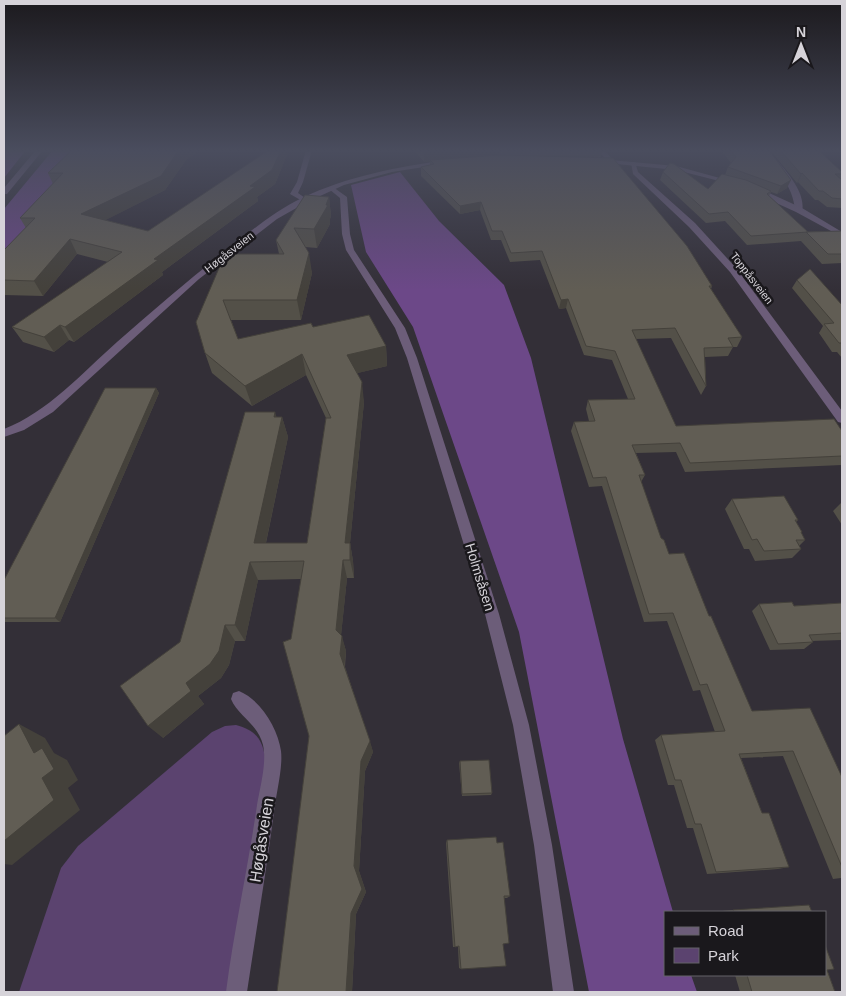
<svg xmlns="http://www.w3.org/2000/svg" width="846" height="996" viewBox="0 0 846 996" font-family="Arial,sans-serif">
  <rect width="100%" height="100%" fill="#332f37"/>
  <path fill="#5b436f" d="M236 725C258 731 263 741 266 763L227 992H19L61 868 78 846 212 732 225 726Z"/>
  <path fill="#6c4888" d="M7 150H26L4 178V155Z
    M53 150H87L4 264V209Z
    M400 172 439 221 504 285 531 358 623 739 673 912H665V975H691L697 992H589L519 632 413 327 366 252 351 185Z"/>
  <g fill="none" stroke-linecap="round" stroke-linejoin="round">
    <path fill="#6c5d79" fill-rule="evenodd" d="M306 150H312L303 182 298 193 308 200 304 202 290 194 297 182Z
      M597 150H604L614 161 609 162Z
      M761 150H768C781 166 807 190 802 212L795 210C793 185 776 169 761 150Z
      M631 162H635L638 172 695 223 736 268 842 411V423L838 422 730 272 689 227 633 174Z
      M329 187H333L347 197 350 234 354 250 405 328 417 358 499 614 529 725 552 845 574 992H553L534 845 513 725 485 614 407 358 395 328 346 250 342 234 340 198 329 189Z
      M239 691C261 700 278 729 281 751 283 768 276 794 274 812 266 872 256 932 247 992H226C234 930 248 868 257 805 260 787 267 763 263 745 258 724 238 716 231 699L233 693Z"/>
    <path fill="#6c5d79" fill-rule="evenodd" d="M36 150H43L7 194H4V188Z
      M599 159 676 166 738 183 735 185 676 170 597 162V160Z
      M447 160 449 161V163L392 172 344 185 307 202 277 219 199 279 53 412 24 430 4 437V429C48 412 82 373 117 342 156 308 195 274 236 243 257 226 277 210 302 198 348 176 397 167 447 160Z
      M750 187H756L802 208 842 232V237L796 212 750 191Z"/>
  </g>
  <path fill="#535048" d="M72 150H200L186 160 165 190 105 220 148 231 269 150H287L288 152 275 184 257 197 258 201 162 272 163 275 74 342 69 340 54 352 23 342 12 327 108 262 77 254 43 296 4 295V250L26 228 20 218 53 184 48 173Z
    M414 150H602L601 157 544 156 712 286 711 289 742 337 737 347H733L728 356 705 357 706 386 701 395 671 338 636 339 676 426 842 431V465L685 472 676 452 636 453 645 475 641 482 661 538 669 554 709 616 752 711 842 777V882L841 878 833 879 783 756 741 758 762 813 789 867 778 869 707 874 693 828H687L674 785H668L655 740 661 735 715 732 700 690 693 691 667 621 644 622 602 486 589 487 571 431 574 422 589 421 586 409 588 400 628 399 612 360 584 355 566 308 559 309 540 260 510 262 501 240H491L480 210 460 214 421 176V167L430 165V161L424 162Z
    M721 150H769L787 188 777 194 771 192 769 196 808 232 842 231V263L822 264 801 241 747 245 725 221 706 223 660 180 663 172 708 189 725 175 728 167 731 163Z
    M770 150H822L821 153 842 172V176L841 179 842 180V208L827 207 818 200H815L798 182 797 183Z
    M329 197 331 216 330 219V224L317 248 305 247 312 273 301 320H231L238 339 313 327 386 346 387 366 357 373 364 402 350 543 353 561 354 578H347L341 635 346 651 345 667 373 752 365 771 359 871 366 892 356 914 352 992H277L309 736 291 639 301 579 258 580 245 641H235L229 665 221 678 198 696 204 704 163 738 180 642 277 417H282L288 437 266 543H307L326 418 306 375 252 406 212 373 205 353 196 322 279 254 276 240Z
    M797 280 842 305V358L837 352H832L819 333 823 326 792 288Z
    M156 388 159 393 60 622H4V580Z
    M732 499 798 520 796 522 802 532 801 533 805 540 799 546 801 549 792 558 755 561 749 549H744L725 509Z
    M842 502V525L833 511Z
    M842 603V640L812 641 813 642 804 649 770 650 752 611 759 604 794 606Z
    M460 761 492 793 491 795 462 796 459 763Z
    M447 840 497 843 510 896 507 898H504L503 944 461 969 459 968 458 947H453L446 843Z
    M733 910 812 912H723L722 911Z
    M827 970 835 992H740L735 975H825Z"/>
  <path fill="#44413b" d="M179 150H200L186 160 165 190 88 229 81 214Z
    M281 150H287L288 152 275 184 257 197 258 201 162 272 163 275 74 342 65 327 250 186Z
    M458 150H499V155L424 162V153Z
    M802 173 798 182 797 183 801 174Z
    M791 180 787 188 777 194 781 186Z
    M329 197 331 216 330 219V224L317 248 314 229Z
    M481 202 480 210 460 214V206Z
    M70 239 77 254 43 296 34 281Z
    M309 253 312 273 301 320 297 300Z
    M568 299 566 308 559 309 561 300Z
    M60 325 69 340 54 352 44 337Z
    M386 346 387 366 350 375 347 355Z
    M302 354 306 375 252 406 245 386Z
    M362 382 364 402 350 543 353 561 354 578 350 560V544L349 561 345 543Z
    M156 388 159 393 60 622 55 618Z
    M275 412 280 428 282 417 288 437 262 561 254 543Z
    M343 560 347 578 340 645 336 630Z
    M250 562 258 580 245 641 235 625Z
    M225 625 235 641 229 665 221 678 198 696 204 704 163 738 148 726 186 683Z
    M342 636 346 651 344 668 340 654Z
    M19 724 45 738 54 753 67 760 78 780 68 788 80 810 12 865 4 864V841L42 778 34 753Z
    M370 741 373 752 365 771 359 871 366 892 356 914 352 992H346L361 761Z"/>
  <path fill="#615d54" stroke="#44413b" d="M72 150H179L161 176 81 214 148 231 269 150H281L272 170 250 186 255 187 154 259 158 260 65 327 60 325 44 337 12 327 122 252 70 239 34 281 4 280V250L35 218H20L63 173H48Z
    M421 150H458L424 153Z
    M730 150H769L791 180 781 186 728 167 736 157Z
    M780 150H818L842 172V174H835L842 180V199L832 198 823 191H819L802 173 801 174Z
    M500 155 613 158 687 246 712 286H709L742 337 728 338 733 347 704 348 706 386 675 328 632 330 676 426 834 419 842 431V456L690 463 680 443 632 445 645 475H639L661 538 664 540 669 554 684 553 709 616H711L752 711 810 708 842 777V867L793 751 739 754 762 813H769L789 867 716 872 701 824H695L681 780H675L661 735 725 731 707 684 700 685 673 613 649 614 606 477 593 478 574 422 595 421 588 400 635 399 615 351 586 346 568 299 561 300 542 251 511 253 502 231H492L481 202 460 206 421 167 434 164 430 160Z
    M670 163 674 164 708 189 722 174 746 180 771 191 767 194 808 232 751 236 728 212 709 214 663 172Z
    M305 195 329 197 326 205H328L314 229 294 228 309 253 297 300H223L238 339 311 323 313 327 369 315 386 346 347 355 362 382 345 543H350V560H343L336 630 342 636 340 654 370 741 361 761 354 866 362 889 351 913 346 992H277L309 736 283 642 291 639 304 561 250 562 235 625H225L219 651 210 664 186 683 191 691 148 726 120 686 180 642 245 412H275L274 417H282L254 543H307L326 418H331L302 354 245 386 205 353 196 322 225 254H284L276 240Z
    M842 231V254H828L806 232Z
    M810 269 842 305V343H839L824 324 834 323 797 280Z
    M105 388H156L55 618H4V580Z
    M784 496 798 520H795L802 532H801L805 540H796L801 549 764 551 757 539 752 540 732 499Z
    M792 602 794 606 842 603V633L809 635 813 642 778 644 759 604Z
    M19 724 34 753 42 748 54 769 42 778 54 800 4 841V736Z
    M489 760 492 793 462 794 460 761Z
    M496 837 497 843 503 842 510 896H504L509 943 503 944 506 966 461 969 459 946 455 947 447 840Z
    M809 905 812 912H734L733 910Z
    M825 945 834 969 827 970 835 992H752L747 975H825Z"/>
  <linearGradient id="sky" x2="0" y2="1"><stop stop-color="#1c1a1e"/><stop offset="0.52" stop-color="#4a4d5e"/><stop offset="1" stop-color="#4a4d5e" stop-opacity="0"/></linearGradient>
  <rect width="846" height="290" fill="url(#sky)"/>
  <g text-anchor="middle" stroke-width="5" stroke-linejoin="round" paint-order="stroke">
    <g font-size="11" fill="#d6d3d9" stroke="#1a181c">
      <text transform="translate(229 252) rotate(-38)" y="4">Høgåsveien</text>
      <text transform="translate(752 278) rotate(52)" y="4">Toppåsveien</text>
    </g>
    <g font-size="14" fill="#d6d3d9" stroke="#1a181c">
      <text transform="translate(480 577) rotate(73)" y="5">Holmsåsen</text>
    </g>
    <g font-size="16" fill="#d6d3d9" stroke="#1a181c">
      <text transform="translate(261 840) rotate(-81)" y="6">Høgåsveien</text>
    </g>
  </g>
  <rect width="846" height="996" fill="none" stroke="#d6d3d9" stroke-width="10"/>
  <rect x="664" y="911" width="162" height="65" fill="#1a181c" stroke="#656368"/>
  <rect x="674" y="927" width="25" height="8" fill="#6c5d79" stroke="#656368"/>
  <text x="708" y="936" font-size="15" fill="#d6d3d9">Road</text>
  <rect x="674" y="948" width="25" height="15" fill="#5b436f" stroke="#656368"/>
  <text x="708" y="961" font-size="15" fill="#d6d3d9">Park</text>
  <g transform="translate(801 45)" stroke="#1a181c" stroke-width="4" paint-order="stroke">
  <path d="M0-4L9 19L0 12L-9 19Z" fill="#d6d3d9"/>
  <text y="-8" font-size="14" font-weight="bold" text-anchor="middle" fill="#d6d3d9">N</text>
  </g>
</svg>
